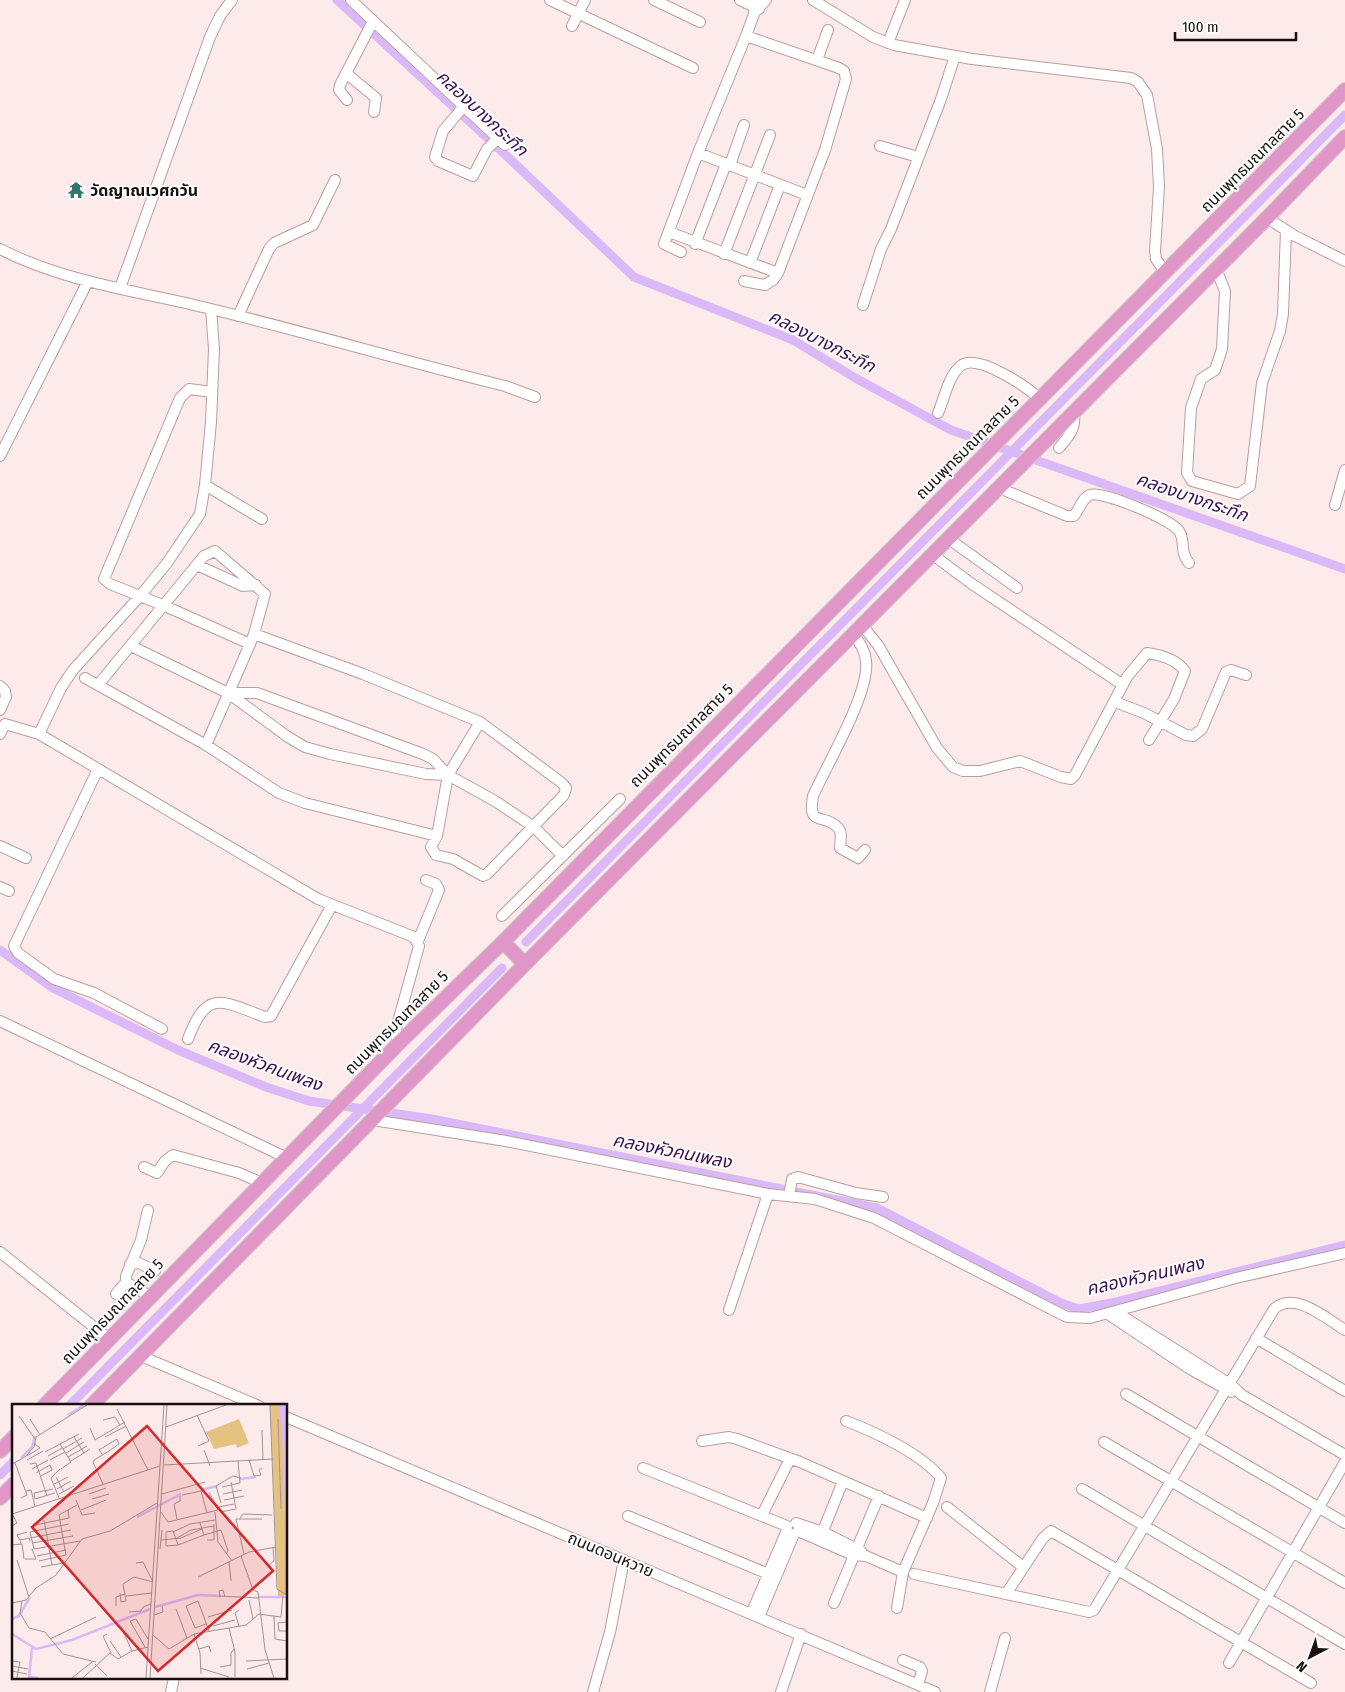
<svg xmlns="http://www.w3.org/2000/svg" width="1345" height="1692" viewBox="0 0 1345 1692" font-family="'Fira Sans Condensed','Noto Sans Thai',sans-serif">
  <rect width="100%" height="100%" fill="#fdebec"/>
  <g fill="none" stroke-linecap="round" stroke-linejoin="round">
    <path stroke="#dbb8f7" stroke-width="9" d="M337 0 494 144 634 277 793 340 857 379 951 430 1345 569
      M526 942 1345 115
      M0 950 53 988 178 1050 266 1087 309 1101 432 1119 877 1208 1061 1303 1079 1309 1111 1303 1345 1245
      M69 1406 502 968
      M0 1475 14 1461"/>
    <g stroke="#b99e9f" stroke-width="12">
      <path id="minor" d="M351 0 505 145
        M550 0 693 68
        M654 0 700 22
        M740 0 759 9
        M813 0 873 37 894 45 972 59 1131 78 1138 82 1147 95 1157 149 1159 187 1155 251 1156 259 1165 272
        M754 13 766 0
        M572 26 585 0
        M888 43 905 0
        M817 60 828 30
        M346 73 376 98 374 112
        M347 100 339 90 340 85 373 21
        M464 106 443 131 435 157 438 161 473 176 487 149 498 138
        M880 146 918 157
        M698 153 807 195
        M730 165 744 125
        M1267 218 1295 236 1345 261
        M669 232 778 273 825 150 846 79 844 71 839 68 746 36
        M695 244 726 164
        M0 249C66 283 140 291 211 309 310 333 407 362 505 386L535 397
        M681 252 664 244 698 153 746 36 754 14 755 0
        M724 254 770 135
        M750 263 780 185
        M1216 269 1225 291 1222 349 1215 370 1201 379 1191 408 1187 473 1192 481 1238 494 1250 486 1262 383 1280 331 1283 314 1286 230
        M744 281 765 285 773 280 778 273
        M120 288 210 37 220 16 232 0
        M863 305 881 249 891 229 941 99 955 56
        M238 316 269 249 274 243 313 225 335 180
        M938 413C944 400 949 373 962 365 979 354 1027 387 1040 399
        M1059 448C1069 436 1076 429 1074 413
        M0 456 88 281
        M205 485 262 519
        M999 488 1067 516H1074C1079 510 1082 498 1090 495 1102 490 1172 520 1179 531 1186 541 1179 551 1189 563
        M1335 505 1345 470
        M949 539 1017 588
        M933 555 972 584 1123 685
        M197 565 243 586 256 585
        M862 625 878 645 937 748 953 767 963 771H980L1020 761 1061 777 1071 779 1075 775 1127 677 1147 653C1162 655 1176 659 1185 671L1174 699 1149 740
        M853 634C860 642 865 650 866 661 870 693 827 764 813 796 807 829 825 812 838 828 843 833 840 842 840 848L858 858 865 850
        M250 644 254 634 363 674 480 722 562 783 566 788 564 795 487 874 483 876 453 859 436 855 431 847 437 836 448 775 480 722
        M131 646 228 693 288 737 305 747 330 754 426 774 448 775
        M85 678 206 745 279 793 305 803 437 836
        M98 685 204 556 215 551 265 594 254 634
        M0 686 5 691 6 697 0 710
        M228 693H257L423 754 433 759 448 775 495 801 534 827 563 856
        M1115 702 1144 713 1186 735 1193 736 1202 729 1226 672 1231 670 1246 675
        M0 734 5 724 39 734 318 899 414 937 419 946 396 1029V1036L401 1041
        M39 734 61 688 73 670 140 596 167 563 200 514 205 485 211 422 214 349 211 309
        M206 745 250 644 165 606 110 584 104 579 180 398 189 389 212 392
        M98 769 14 946 18 953 54 979 94 993 162 1029
        M0 846 26 858
        M0 887 9 891
        M502 916 620 799
        M418 941 439 890 436 884 426 880
        M0 1021 287 1158
        M188 1039C207 988 222 1001 265 1017L271 1016 332 905
        M373 1120 506 1141 768 1194 815 1199 874 1218 1055 1311 1067 1317 1090 1318 1236 1278 1345 1253
        M144 1167 157 1173 165 1161 173 1155 239 1173 262 1183
        M789 1196 792 1179 798 1177 856 1193 883 1197
        M148 1210 141 1240 126 1276V1282L151 1297
        M0 1252 109 1339
        M130 1264 139 1263 155 1271
        M116 1294 126 1282
        M729 1310 768 1194
        M1116 1312 1230 1384 1242 1395 1345 1455
        M1108 1314 1190 1369 1231 1392
        M1256 1338 1345 1391
        M141 1356 259 1406
        M1126 1394 1345 1523
        M286 1417 935 1692
        M846 1421C875 1432 922 1454 941 1478L933 1503 903 1572 897 1608
        M702 1441 729 1437 737 1439 800 1462 927 1518
        M1104 1442 1345 1583
        M643 1468 787 1526
        M1082 1489 1345 1644
        M947 1507 1023 1567
        M762 1515 790 1459
        M628 1516 776 1577
        M796 1523 823 1532 861 1551
        M798 1531 853 1555 866 1556 903 1572
        M821 1536 843 1481
        M914 1574 1089 1612 1094 1610 1274 1309C1294 1290 1327 1319 1345 1330
        M1006 1594 1043 1538 1051 1531 1311 1683
        M834 1603 879 1496
        M751 1614 787 1530
        M759 1617 794 1534
        M903 1660 920 1667 922 1671 918 1685
        M1229 1663 1345 1462
        M171 1692 174 1678
        M593 1692 610 1632 624 1560
        M781 1692 801 1634
        M990 1692 1005 1638"/>
    </g>
    <g stroke="#d1cfcf" stroke-width="16">
      <path id="major" d="M503 942 525 964
        M44 1406 401 1041 503 942 1345 90
        M91 1406 525 964 1267 218 1345 137
        M0 1451 14 1437
        M0 1498 14 1484"/>
    </g>
    <use href="#minor" stroke="#fff" stroke-width="10"/>
    <use href="#major" stroke="#e097c8" stroke-width="14"/>
  </g>
  <defs>
    <g id="temple-bare" transform="scale(1.35)"><path d="M0-6L5-2H3V0L6.5 2.5H4V6H1.5V3h-3V6H-4V2.5H-6.5L-3 0V-2H-5Z" fill="#30766b" stroke="#fff" stroke-width="2.5" paint-order="stroke"/></g>
  </defs>
  <g fill-rule="evenodd">
    <use href="#temple-bare" x="76" y="190"/>
  </g>
  <g text-anchor="middle" stroke-width="4" stroke-linejoin="round" paint-order="stroke">
    <g font-size="16" fill="#180f0f" stroke="#fff">
      <text transform="translate(1252 160) rotate(-45)" y="6">ถนนพุทธมณฑลสาย 5</text>
      <text transform="translate(967 447) rotate(-45)" y="6">ถนนพุทธมณฑลสาย 5</text>
      <text transform="translate(681 735) rotate(-45)" y="6">ถนนพุทธมณฑลสาย 5</text>
      <text transform="translate(396 1022) rotate(-45)" y="6">ถนนพุทธมณฑลสาย 5</text>
      <text transform="translate(112 1311) rotate(-46)" y="6">ถนนพุทธมณฑลสาย 5</text>
      <text transform="translate(611 1554) rotate(23)" y="6">ถนนดอนหวาย</text>
    </g>
    <g font-size="16" font-weight="bold" fill="#180f0f" stroke="#fff" text-anchor="start">
      <text x="90" y="196">วัดญาณเวศกวัน</text>
    </g>
    <g font-size="18" font-style="italic" fill="#3b0f53" stroke="#fff">
      <text transform="translate(482 113) rotate(43)" y="6">คลองบางกระทึก</text>
      <text transform="translate(822 341) rotate(27)" y="6">คลองบางกระทึก</text>
      <text transform="translate(1192 497) rotate(19)" y="6">คลองบางกระทึก</text>
      <text transform="translate(265 1065) rotate(20)" y="6">คลองหัวคนเพลง</text>
      <text transform="translate(672 1151) rotate(11)" y="6">คลองหัวคนเพลง</text>
      <text transform="translate(1145 1276) rotate(-13)" y="6">คลองหัวคนเพลง</text>
    </g>
  </g>
  <g transform="translate(12 1404)">
    <rect width="275" height="275" fill="#fdebec"/>
    <path d="M258 1H275V191L266 192ZM227 15 237 39 225 44 224 40 202 45 194 28Z" fill="#e5c281"/>
    <path d="M267 1H275V181L271 42Z" fill="#dbb8f7"/>
    <path fill="none" stroke="#dbb8f7" stroke-width="2.5" d="M56 11 72 1M9 54 20 43 23 32M228 75 244 73M189 86 205 82M125 113 169 90M247 193H275M143 203 186 191 209 192M0 215 7 212 18 193M0 230 24 245 60 236 138 205M20 244 17 273 26 274"/>
    <path fill="none" stroke="#a19394" stroke-width="1" d="M258 1 265 185 275 191M105 5 136 66M185 11 197 37 186 42M7 12 23 35M18 15 28 31M266 15 269 105M91 16 103 13 108 21M154 23 214 1M78 24 83 36 113 18M250 26 251 56M62 33 72 49 78 45M93 33 114 22M48 40 59 58 49 65M51 45 70 34M192 46 198 62M33 48 67 30M54 49 72 38M91 51 87 46 105 35 107 40 97 47 82 56 81 58 91 80M15 52 28 44 22 39M36 52 50 44M56 53 75 42M15 56 31 47M38 56 53 48M237 56 242 72 249 71 247 66 250 64M59 57 72 49M3 59 15 91 9 94M0 60 13 53 22 43 24 33 75 1M18 60 24 59 35 92M152 61 261 55M20 65 36 56M24 69 38 61 40 66 29 72M44 73 52 88M219 78 224 105 209 108 207 103 222 100M42 80 56 73M210 83 228 79 226 57M41 85 22 89 23 95 43 89M45 85 59 77M14 87 19 86 23 102M47 90 62 82M77 90 94 84M150 90 193 78M211 90 230 86M170 91 189 87 195 109M47 94 39 74 48 65M80 95 97 90M64 96 70 111 83 109M212 96 232 92M209 99 204 82 221 72 229 74M69 106 94 96M149 108 156 118 206 106 197 88M203 108 206 138 220 157M0 110 148 62M0 110 5 119 0 122M228 114 231 110 260 111M165 115 162 100 168 97V92M32 116 40 161M188 119 192 131 209 126 216 147 214 150M57 120 18 128 22 145 68 137M23 121 57 114 56 106M161 128 178 120 203 116M18 134 59 126M165 134 179 126 202 122M8 136 5 131 15 128M149 136 169 134 190 125M195 136H202V120M20 139 61 132M9 140 8 136 17 134 18 137M0 141 10 140 12 155M166 141 161 127 154 128V142L166 141 192 131M148 145 150 126M232 150 224 115H250M25 152 54 146M229 152 241 186 246 188 253 246 262 274M13 155H24L20 145M5 156 17 193M27 157 54 151 47 111 65 101M217 158 219 177M124 159 131 158 140 176M257 161 262 157 261 143M29 163 51 159M186 173 237 148 264 143M108 189 109 198 114 197 111 180 122 173 141 178M114 192 140 189M207 192 247 194M208 193 207 187 211 186 213 193M237 196 241 215M10 197 8 209 17 224 33 228 51 250 84 258M186 197 174 202 183 224 194 220M186 197 197 227M0 199 14 196 24 184 44 171 70 135 98 127 145 99M104 202V193L113 190M164 205 175 234M117 208 129 207 131 203 139 200M142 211 151 208 150 202M262 212 263 235 275 237M196 213 220 206M275 218 266 219 267 227H275M201 222 223 216M227 222 223 209 227 206M109 223 120 247M217 224 223 248V273M95 230 91 232 99 249M182 230 188 249 189 270M141 231 157 245 182 230 234 221 247 210 269 213 271 191M38 235 84 213M98 237 109 253M133 243 118 217 124 215 136 235M187 245 197 242 199 248M0 257 8 258 5 274M234 257 275 255M83 260 95 272M0 262 16 265M208 263 219 261V249L222 245M188 264 217 273M235 265 257 259M0 267 15 270M60 274 80 258M71 274 98 249 106 255 120 247 136 243M134 274 152 1M138 274 155 1"/>
    <path fill="#d62828" fill-opacity="0.15" stroke="#d62828" stroke-width="2.5" d="M135 22 261 167 146 267 20 123Z"/>
    <rect width="275" height="275" fill="none" stroke="#180f0f" stroke-width="2.5"/>
  </g>
  <g transform="translate(1310 1657) rotate(221)" stroke="#ffffff" stroke-width="4" paint-order="stroke">
  <path d="M0-4L9 19L0 12L-9 19Z" fill="#180f0f"/>
  <text y="-8" font-size="14" font-weight="bold" text-anchor="middle" fill="#180f0f">N</text>
  </g>
  <path d="M1175 32v8h121v-8" fill="none" stroke="#180f0f" stroke-width="2.5"/>
  <text x="1182" y="32" font-size="15" fill="#180f0f" stroke="#ffffff" stroke-width="4" paint-order="stroke">100 m</text>
</svg>
